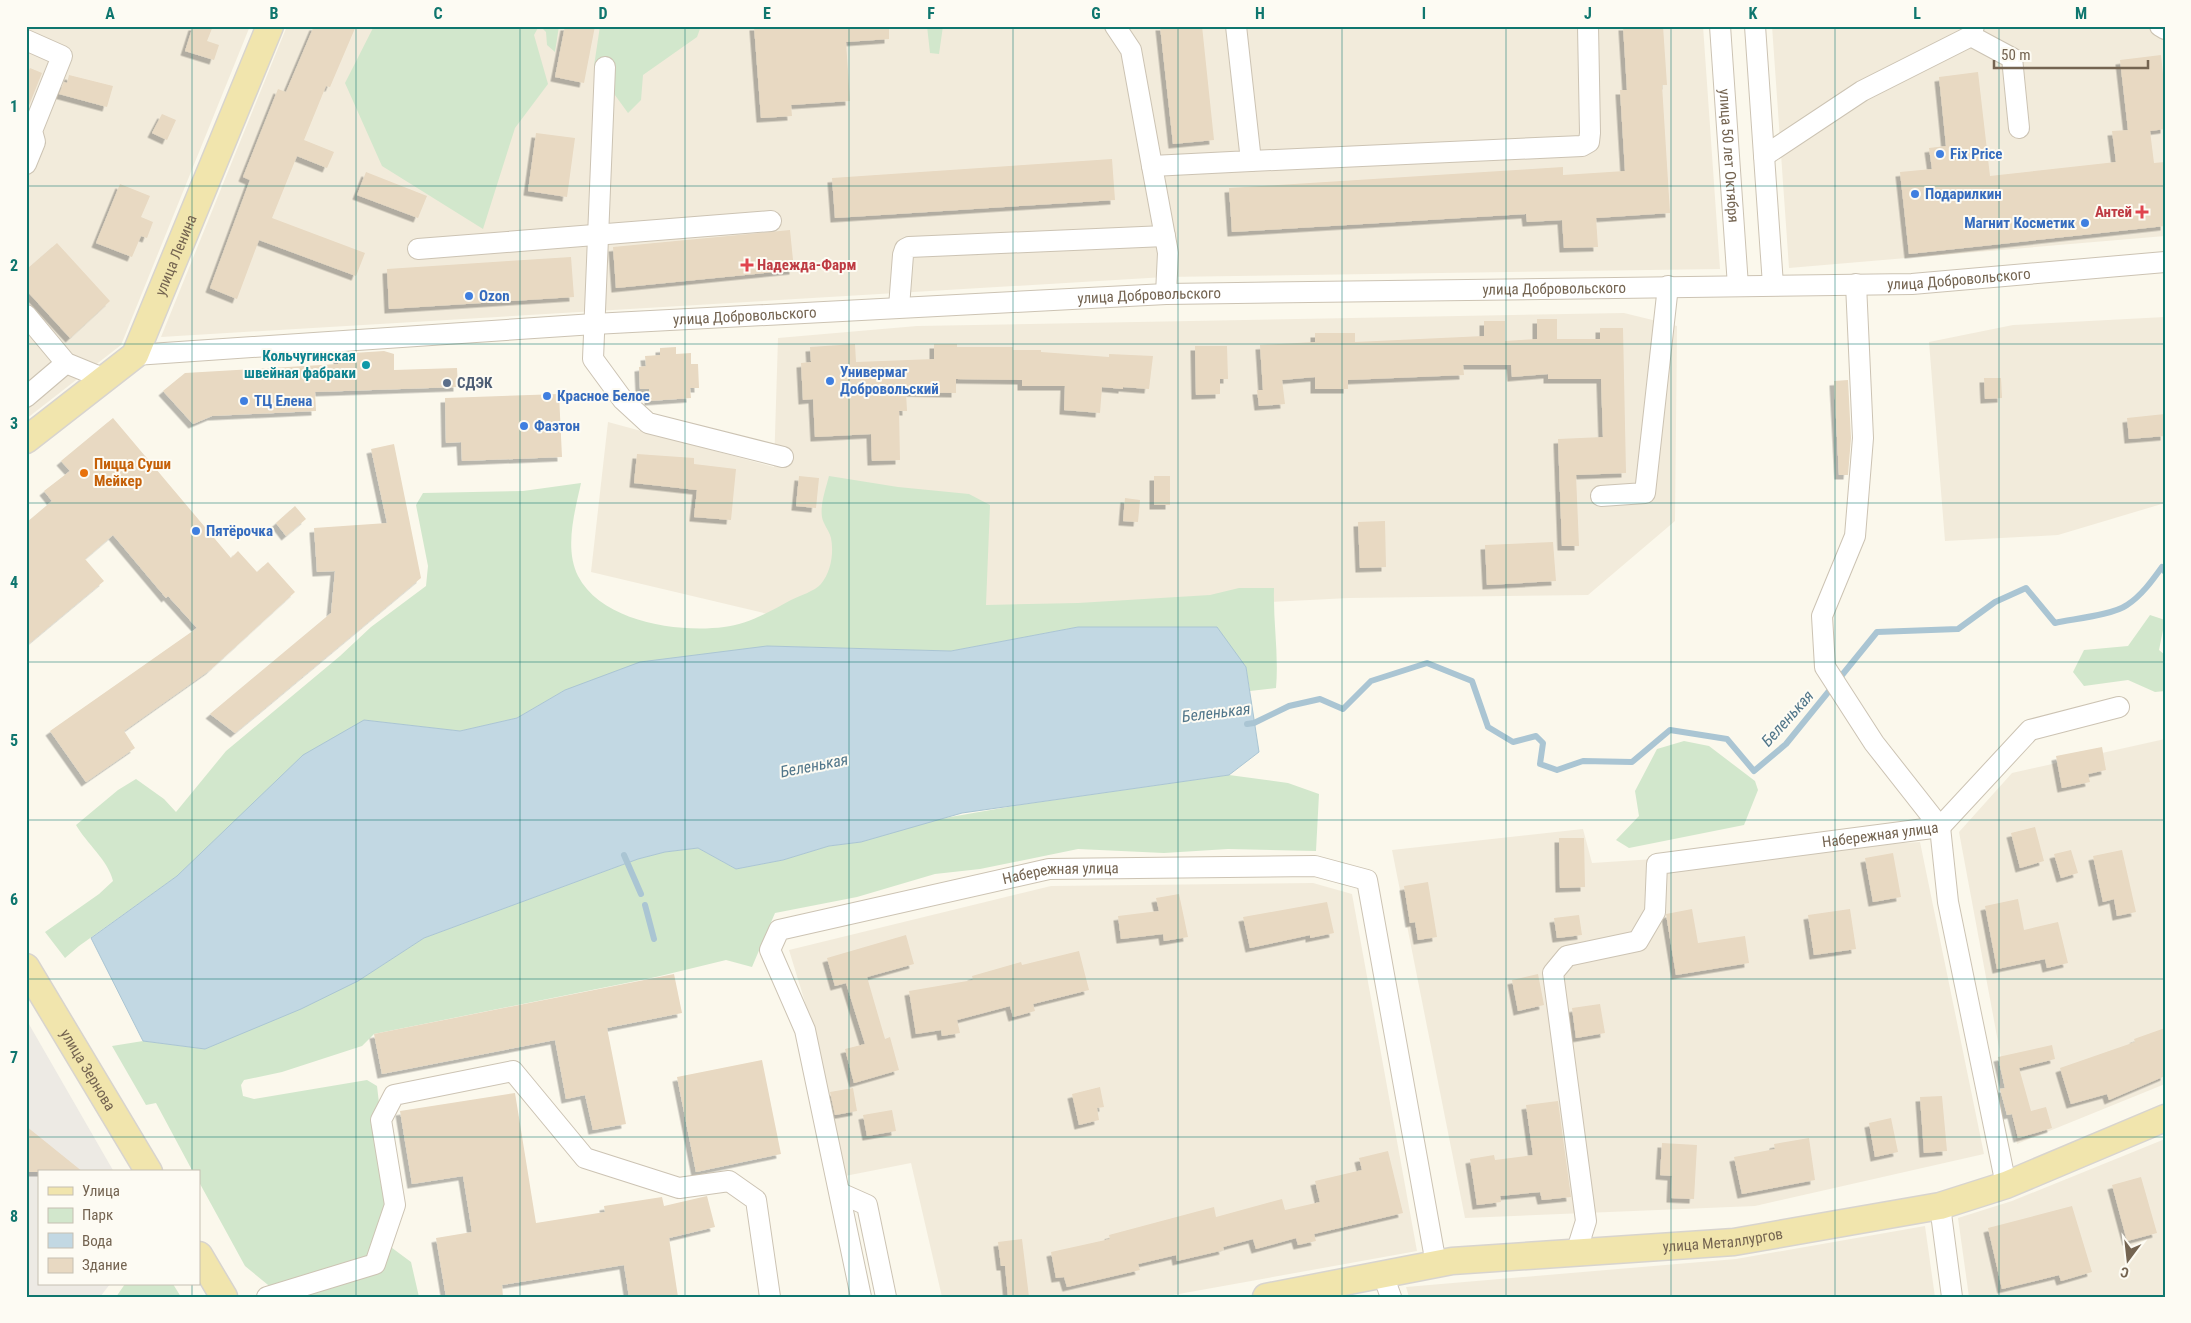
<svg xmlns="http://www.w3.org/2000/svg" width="2191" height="1323" viewBox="0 0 2191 1323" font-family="'Roboto Condensed',sans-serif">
  <defs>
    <filter id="shadow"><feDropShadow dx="-4.5" dy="4.5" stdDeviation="0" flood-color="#0004"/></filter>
  </defs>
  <rect width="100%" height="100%" fill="#fbf8ec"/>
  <path fill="#f2ebdb" d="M26 26H250L121 345 26 419Z
    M287 26H1703L1720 269 1165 277 161 337Z
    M1772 26H2165V236L1789 268Z
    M1624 313 1677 326 1675 521 1588 595 1349 598 814 625 591 572 608 422 774 467 778 338 917 326Z
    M2165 317V503L2058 535 1945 541 1929 342 2013 325Z
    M2165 739V1084L2017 1144 1959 832 2012 773Z
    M1583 829 1592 863 1920 842 1984 1154 1755 1206 1465 1218 1392 850Z
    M1313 883 1352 894 1417 1251 1162 1297H942L911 1163 845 1176 812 1025 789 950 1051 886Z
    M2165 1139V1297H1969L1958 1218 2012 1201Z
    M1925 1226 1935 1297H1409L1406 1287 1736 1259Z"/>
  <path fill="#edeae4" d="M26 1019 114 1172H39V1284H110L100 1297H26Z"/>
  <path fill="#d2e7cc" d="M374 26H539L534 35 548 84 515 128 483 229 382 166 345 83Z
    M540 26H559L555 52 547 45 546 32Z
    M600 26H701L697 37 643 75 641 100 628 113 612 91 613 63 594 66Z
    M927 26H943L939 54 930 53Z
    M829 476 898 487 969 494 990 505 986 605 1078 603 1210 595 1239 588H1274C1273 622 1279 655 1276 688L1250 691 1246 667 1078 627 951 651 767 646 565 690 517 718 460 731 364 720 177 876 79 946 65 958 45 932 99 894 113 881C108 860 87 844 76 825L118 790 136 779 164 799 176 812 226 751 340 656 371 627 426 586 428 566 416 505 423 493 523 491 581 483C575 511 564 548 578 576 602 622 678 633 724 627 747 625 771 611 791 600 799 596 815 591 821 584 831 572 834 553 831 538 829 530 823 524 822 517 820 504 826 488 829 476Z
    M2150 615 2165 620 2159 650 2165 655V691L2155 692 2128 680 2084 686 2073 672 2084 650 2128 646Z
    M1684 741 1709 746 1755 781 1758 790 1744 825 1629 848 1616 840 1639 816 1635 791 1657 749Z
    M1229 775 1288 783 1319 794 1316 851 1228 849 1164 853 1078 849 980 869 935 874 857 897 775 913 752 967 726 960 656 977 374 1034 362 1046 282 1072 244 1080 241 1085 243 1096 254 1099 367 1080 377 1086 381 1120 394 1184 384 1242 411 1262 419 1297H278L273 1289 245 1266 199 1182V1172H193L156 1103 146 1105 112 1046 143 1041 205 1049 358 981 424 938 638 859 665 852 698 848 736 869 783 860 829 846 861 842 933 820 1019 805Z
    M125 1284H173L181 1297H116Z"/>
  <path fill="#c2d8e3" stroke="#aac5d3" d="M1078 627H1217L1246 667 1259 752 1229 775 962 813 861 842 829 846 783 860 736 869 698 848 665 852 638 859 424 938 358 981 301 1009 205 1049 143 1041 91 938 177 876 303 755 364 720 460 731 517 718 565 690 640 662 767 646 951 651Z"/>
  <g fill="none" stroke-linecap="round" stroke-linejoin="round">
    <path stroke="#aac5d3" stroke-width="6" d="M1247 724 1254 723 1289 706 1320 699 1343 709 1371 681 1427 663 1472 681 1488 727 1513 742 1536 736 1543 743 1540 764 1557 770 1583 761 1632 762 1670 730 1727 739 1754 771 1786 744 1877 632 1958 629 1995 602 2026 588 2055 623C2072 619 2113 615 2127 605 2141 596 2152 581 2162 567L2165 572
      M624 855 641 894
      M645 905 654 939"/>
  </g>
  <path fill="#e8d9c2" filter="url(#shadow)" d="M193 26H213L207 41 219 45 214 60 185 51Z
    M314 26H356L330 87 326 86 304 140 334 152 327 168 297 156 272 218 365 253 356 276 259 240 237 299 210 288 250 180 243 177 278 89 286 92Z
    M565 26H595L584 83 555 77Z
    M754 26H889V39L846 42 850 101 791 105 792 116 761 118Z
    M1160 26H1202L1214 140 1173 144Z
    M1623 26H1663L1667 85H1662L1670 213 1596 218 1598 247 1564 248 1562 220 1527 222 1526 214 1232 232 1229 188 1563 167V175L1625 171 1620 90H1627Z
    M2161 55 2165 94V129L2150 131 2154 163 2165 162V226L1909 254 1900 172 1932 169 1929 148 1946 146 1939 77 1978 72 1990 176 2116 162 2112 131 2128 130 2120 60Z
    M30 68 42 73 26 113V77Z
    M69 75 113 86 107 107 59 94 64 82 67 83Z
    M162 114 176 120 167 140 152 133Z
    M536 133 575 138 567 197 528 191Z
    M1112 159 1115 200 835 218 832 178Z
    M366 172 427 196 418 218 357 195Z
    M120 184 150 196 141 217 153 222 147 238 141 236 132 257 96 243Z
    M790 230 794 270 616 288 613 247Z
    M57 243 110 301 70 338 26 290V270Z
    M571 257 574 297 389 309 387 269Z
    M1537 319H1557V339H1600V328H1623L1626 473 1576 475 1579 546H1562L1558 439 1603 437 1601 379H1548V374L1512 377 1511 365H1463L1464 375 1348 380V389H1315V377L1282 380 1285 404 1259 406 1257 390H1263L1260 345 1315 342V333H1355V342L1484 336V321H1505V341L1537 339Z
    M855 344 856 362 934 359V344H957V347H1013V350H1041V352L1109 357V354L1153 356 1149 389 1123 387V389L1102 387 1100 413 1064 410 1065 386H1022V380L956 379V393L906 392 907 411H899L900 460 872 461 871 434 815 437 813 399 803 400 801 363 811 362 810 347Z
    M1195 346H1227L1228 379H1220V394L1196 395Z
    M676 347V354L691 353V364H698L699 388H690L691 398 649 401V389H640L639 367 646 366 645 356 660 355V348Z
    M384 351 394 354V370L457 368 458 387 315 392 316 411 212 416 193 424 163 391 185 373 338 364V354Z
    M1984 378H2001L2002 398 1985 399Z
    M1848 380 1851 438 1848 475H1839L1834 381Z
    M559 394 562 457 462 461 461 442 446 443 445 398Z
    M2165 414V436L2129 439 2127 418Z
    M113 418 231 558 238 551 257 572 268 562 295 592 210 670 124 731 135 748 86 782 50 731 197 628 168 596 166 598 113 535 85 559 104 581 26 646V523L52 501 44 491 70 471 61 461Z
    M394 444 421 578 235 733 210 714 331 613 335 571 317 572 314 528 387 523 371 449Z
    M637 454 694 458V464L736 469 731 520 694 517 697 490 634 483Z
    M799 476 819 478 816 508 796 506Z
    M1154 476H1170V505H1154Z
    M1125 498 1140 500 1138 522 1123 521Z
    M295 506 306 519 286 536 276 523Z
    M1385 521 1386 567 1360 568 1358 522Z
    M1553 542 1556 581 1487 585 1485 545Z
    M2102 747 2106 770 2088 774 2090 782 2062 788 2056 756Z
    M2035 827 2044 861 2020 868 2011 833Z
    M1559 838H1584L1585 887 1560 888Z
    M2071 850 2078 873 2061 878 2054 854Z
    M2122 850 2136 912 2117 916 2114 899 2103 902 2093 856Z
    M1893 853 1901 897 1873 902 1865 858Z
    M1428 882 1437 937 1418 940 1415 922 1410 923 1404 886Z
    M1179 894 1188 937 1164 941 1163 934 1121 939 1118 916 1159 911 1156 898Z
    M2018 899 2024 930 2058 922 2068 963 2047 968 2045 959 1997 969 1985 906Z
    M1327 902 1334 933 1310 938V935L1250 948 1243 917Z
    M1692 909 1698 943 1745 936 1749 963 1676 975 1666 914Z
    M1850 909 1856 949 1814 955 1808 915Z
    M1579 915 1582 935 1557 938 1554 918Z
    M906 935 914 964 867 977 885 1039 890 1037 899 1070 854 1083 845 1049 865 1044 846 983 835 986 827 958Z
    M1079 951 1089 990 1033 1004 1035 1011 1013 1017 1010 1006 957 1020 960 1033 942 1036 941 1030 916 1034 909 991 973 980 972 976 1021 962 1022 965Z
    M674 974 682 1013 607 1028 626 1124 593 1130 585 1095 566 1099 555 1040 382 1074 374 1034Z
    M1538 974 1544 1005 1518 1011 1512 980Z
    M1600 1004 1605 1033 1576 1038 1572 1008Z
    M2165 1028V1076L2109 1100 2107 1094 2071 1104 2060 1068 2135 1042 2134 1039Z
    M2052 1045 2055 1059 2019 1068 2031 1111 2046 1107 2052 1128 2018 1138 2012 1114 2007 1115 2000 1089 2005 1088 1998 1057Z
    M762 1060 781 1154 696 1172 677 1077Z
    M1100 1087 1104 1107 1097 1108 1099 1120 1079 1125 1072 1094Z
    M853 1088 857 1111 835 1115 830 1092Z
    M515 1093 536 1223 605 1212 604 1206 662 1197 664 1206 707 1196 715 1227 669 1238 678 1297H629L624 1265 502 1285 503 1297H446L436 1238 472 1232 463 1176 412 1184 400 1111Z
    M1942 1096 1947 1151 1924 1153 1920 1097Z
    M1558 1101 1571 1197 1542 1200 1540 1192 1500 1196 1501 1202 1477 1205 1470 1159 1494 1155 1495 1160 1533 1155 1526 1105Z
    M892 1110 896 1131 867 1136 863 1115Z
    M1891 1118 1898 1152 1875 1157 1869 1123Z
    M26 1126 83 1172H26Z
    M1809 1138 1815 1180 1742 1194 1734 1157 1775 1149 1774 1144Z
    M1662 1143 1697 1145 1694 1199 1671 1198 1672 1176 1660 1175Z
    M1388 1151 1403 1213 1314 1234 1316 1241 1298 1245 1296 1238 1256 1249 1253 1239 1223 1247 1224 1250 1177 1261 1176 1255 1138 1264 1140 1270 1067 1287 1064 1277 1056 1278 1051 1252 1110 1239 1109 1235 1214 1207 1216 1217 1282 1199 1285 1210 1320 1202 1315 1181 1362 1170 1359 1158Z
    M2141 1177 2157 1233 2127 1241 2112 1185Z
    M2072 1206 2092 1272 2061 1281 2059 1275 2002 1289 1988 1228Z
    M1022 1239 1029 1297H1008L1005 1266H1001L998 1242Z"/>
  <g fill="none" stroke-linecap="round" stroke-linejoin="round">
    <g stroke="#ccc3b3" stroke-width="22">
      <g id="minor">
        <path d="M1115 26 1131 50 1152 166"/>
        <path id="s1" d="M1720 26 1738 286"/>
        <path d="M1755 26 1773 285"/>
        <path d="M2160 26 2165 29"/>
        <path d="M1971 36 2012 58 2019 128"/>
        <path d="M26 40 62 56 32 131 35 142 26 164"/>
        <path d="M605 67 593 359 623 400 648 423 783 457"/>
        <path d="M1764 156 1862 91 1971 36 1974 26"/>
        <path d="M1251 161 1582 146 1589 142 1590 133 1588 26"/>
        <path d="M418 249 771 221"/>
        <path d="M1856 284 1863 438 1855 536 1822 616 1825 667 1874 743 1940 827 1948 902 2006 1185"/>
        <path d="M1166 294 1168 253 1152 166 1251 161 1236 26"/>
        <path d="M899 307 903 255 905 249 909 247 1165 236"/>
        <path d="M26 315 66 363 105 379"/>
        <path id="s2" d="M135 355 594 324 1166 294 1912 284 2165 262"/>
        <path d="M26 397 66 363"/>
        <path d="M1601 496 1645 493 1668 286"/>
        <path d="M840 1193 867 1205 886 1297"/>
        <path d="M1940 1206 1952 1297"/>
        <path id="s3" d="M1576 1253 1586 1221 1553 973 1567 956 1638 941 1655 912 1657 864 1940 827 2030 730 2119 707"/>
        <path d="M1383 1275 1391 1297"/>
        <path d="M267 1297 375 1264 395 1205 381 1120 394 1095 513 1071 585 1158 679 1188 729 1181 756 1200 770 1297"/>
        <path id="s4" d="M861 1297 805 1030 770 950 779 930 1049 869 1315 866 1367 880 1436 1264"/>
      </g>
    </g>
    <g stroke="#d8d4ce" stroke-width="29">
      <g id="major">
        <path id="s5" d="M26 440 135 355 270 26"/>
        <path id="s6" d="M26 967 149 1172"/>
        <path d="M199 1255 224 1297"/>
        <path id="s7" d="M1266 1297 1452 1261 1734 1242 1940 1206 2006 1185 2165 1118"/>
      </g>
    </g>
    <use href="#minor" stroke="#fff" stroke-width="20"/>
    <use href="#major" stroke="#f1e5ad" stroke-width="26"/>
  </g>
  <path fill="none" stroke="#0f766e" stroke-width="1" stroke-opacity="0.55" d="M192 26V1172M356 26V1297M520 26V1297M685 26V1297M849 26V1297M1013 26V1297M1178 26V1297M1342 26V1297M1506 26V1297M1671 26V1297M1835 26V1297M1999 26V1297M26 186H2165M26 344H2165M26 503H2165M26 662H2165M26 820H2165M26 979H2165M26 1137H2165M192 1284V1297"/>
  <g fill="#3f7fe0" stroke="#fdfbf3" stroke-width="2">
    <circle cx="1940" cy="154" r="5"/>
    <circle cx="1915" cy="194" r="5"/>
    <circle cx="2085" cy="223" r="5"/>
    <circle cx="469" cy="296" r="5"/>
    <circle cx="830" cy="381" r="5"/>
    <circle cx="547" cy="396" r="5"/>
    <circle cx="244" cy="401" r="5"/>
    <circle cx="524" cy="426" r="5"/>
    <circle cx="196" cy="531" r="5"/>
  </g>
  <g fill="#e0444e" stroke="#fdfbf3" stroke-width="2">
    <path d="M2139.5 204.5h5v5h5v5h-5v5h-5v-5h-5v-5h5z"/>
    <path d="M744.5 257.5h5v5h5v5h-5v5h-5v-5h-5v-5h5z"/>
  </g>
  <circle fill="#0f9aa8" stroke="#fdfbf3" stroke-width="2" cx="366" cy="365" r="5"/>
  <circle fill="#5c6f8a" stroke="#fdfbf3" stroke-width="2" cx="447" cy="383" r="5"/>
  <circle fill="#e8710a" stroke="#fdfbf3" stroke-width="2" cx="84" cy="473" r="5"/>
  <g text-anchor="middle" stroke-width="4" stroke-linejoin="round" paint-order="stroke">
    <g font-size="15" font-weight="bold" fill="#366cbe" stroke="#fdfbf3" text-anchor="start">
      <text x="1950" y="159">Fix Price</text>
      <text x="1925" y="199">Подарилкин</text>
      <text x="2075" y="228" text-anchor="end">Магнит Косметик</text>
      <text x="479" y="301">Ozon</text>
      <text x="840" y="377">Универмаг<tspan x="840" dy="17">Добровольский</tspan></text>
      <text x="557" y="401">Красное Белое</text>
      <text x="254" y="406">ТЦ Елена</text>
      <text x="534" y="431">Фаэтон</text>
      <text x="206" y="536">Пятёрочка</text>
    </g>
    <g font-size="15" fill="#746451" stroke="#fdfbf3">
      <text dy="5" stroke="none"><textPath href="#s1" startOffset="130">улица 50 лет Октября</textPath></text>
      <text dy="5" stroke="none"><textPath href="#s5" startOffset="246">улица Ленина</textPath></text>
      <text dy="5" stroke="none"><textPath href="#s2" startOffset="1826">улица Добровольского</textPath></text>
      <text dy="5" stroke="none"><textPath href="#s2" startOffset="1421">улица Добровольского</textPath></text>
      <text dy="5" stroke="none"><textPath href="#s2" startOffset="1016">улица Добровольского</textPath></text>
      <text dy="5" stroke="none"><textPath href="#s2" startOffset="611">улица Добровольского</textPath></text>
      <text dy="5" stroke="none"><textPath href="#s3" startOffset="685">Набережная улица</textPath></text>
      <text dy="5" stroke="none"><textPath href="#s4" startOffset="670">Набережная улица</textPath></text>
      <text dy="5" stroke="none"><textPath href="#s6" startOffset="120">улица Зернова</textPath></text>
      <text dy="5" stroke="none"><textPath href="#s7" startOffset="461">улица Металлургов</textPath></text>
    </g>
    <g font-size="15" font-weight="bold" fill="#be3a42" stroke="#fdfbf3" text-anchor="end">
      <text x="2132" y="217">Антей</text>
      <text x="757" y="270" text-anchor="start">Надежда-Фарм</text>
    </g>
    <g font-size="15" font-weight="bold" fill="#0d838f" stroke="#fdfbf3" text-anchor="end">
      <text x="356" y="361">Кольчугинская<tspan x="356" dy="17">швейная фабраки</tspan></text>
    </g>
    <g font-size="15" font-weight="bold" fill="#4e5e75" stroke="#fdfbf3" text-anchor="start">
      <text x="457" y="388">СДЭК</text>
    </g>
    <g font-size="15" font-weight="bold" fill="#c56008" stroke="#fdfbf3" text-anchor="start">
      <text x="94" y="469">Пицца Суши<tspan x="94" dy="17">Мейкер</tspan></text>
    </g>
    <g font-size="16" font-style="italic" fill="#51768a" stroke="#fdfbf3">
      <text transform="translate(1216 712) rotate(-7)" y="6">Беленькая</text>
      <text transform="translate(1787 718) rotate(-48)" y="6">Беленькая</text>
      <text transform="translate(814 765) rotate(-11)" y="6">Беленькая</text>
    </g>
  </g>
  <rect width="2191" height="1323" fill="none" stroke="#fdfbf3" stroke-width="55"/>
  <rect x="38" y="1170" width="162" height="115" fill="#fdfbf3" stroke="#c6bfb2"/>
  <rect x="48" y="1187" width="25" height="8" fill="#f1e5ad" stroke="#c6bfb2"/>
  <text x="82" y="1196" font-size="15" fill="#746451">Улица</text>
  <rect x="48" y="1208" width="25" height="15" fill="#d2e7cc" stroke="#c6bfb2"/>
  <text x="82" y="1220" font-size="15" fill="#746451">Парк</text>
  <rect x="48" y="1233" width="25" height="15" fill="#c2d8e3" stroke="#c6bfb2"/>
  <text x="82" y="1246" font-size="15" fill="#746451">Вода</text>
  <rect x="48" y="1258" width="25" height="15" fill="#e8d9c2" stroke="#c6bfb2"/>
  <text x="82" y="1270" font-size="15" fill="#746451">Здание</text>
  <g transform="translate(2128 1260) rotate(195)" stroke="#fdfbf3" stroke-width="4" paint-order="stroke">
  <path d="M0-4L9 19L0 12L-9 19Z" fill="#746451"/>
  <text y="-8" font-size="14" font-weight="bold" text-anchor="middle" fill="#746451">С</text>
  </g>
  <path d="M1994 60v8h154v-8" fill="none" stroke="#746451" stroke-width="2.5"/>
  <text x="2001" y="60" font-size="15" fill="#746451" stroke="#fdfbf3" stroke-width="4" paint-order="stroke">50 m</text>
  <rect x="28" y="28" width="2136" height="1268" fill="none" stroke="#0f766e" stroke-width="2"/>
  <g font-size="16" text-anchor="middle" font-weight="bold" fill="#0f766e">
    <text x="110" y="19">A</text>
    <text x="274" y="19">B</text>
    <text x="438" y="19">C</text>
    <text x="603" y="19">D</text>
    <text x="767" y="19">E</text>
    <text x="931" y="19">F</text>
    <text x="1096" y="19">G</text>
    <text x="1260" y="19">H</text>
    <text x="1424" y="19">I</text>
    <text x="1588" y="19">J</text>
    <text x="1753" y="19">K</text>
    <text x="1917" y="19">L</text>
    <text x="2081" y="19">M</text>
    <text x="14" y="112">1</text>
    <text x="14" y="271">2</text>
    <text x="14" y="429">3</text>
    <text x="14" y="588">4</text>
    <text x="14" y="746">5</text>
    <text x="14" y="905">6</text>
    <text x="14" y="1063">7</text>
    <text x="14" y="1222">8</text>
  </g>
</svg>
